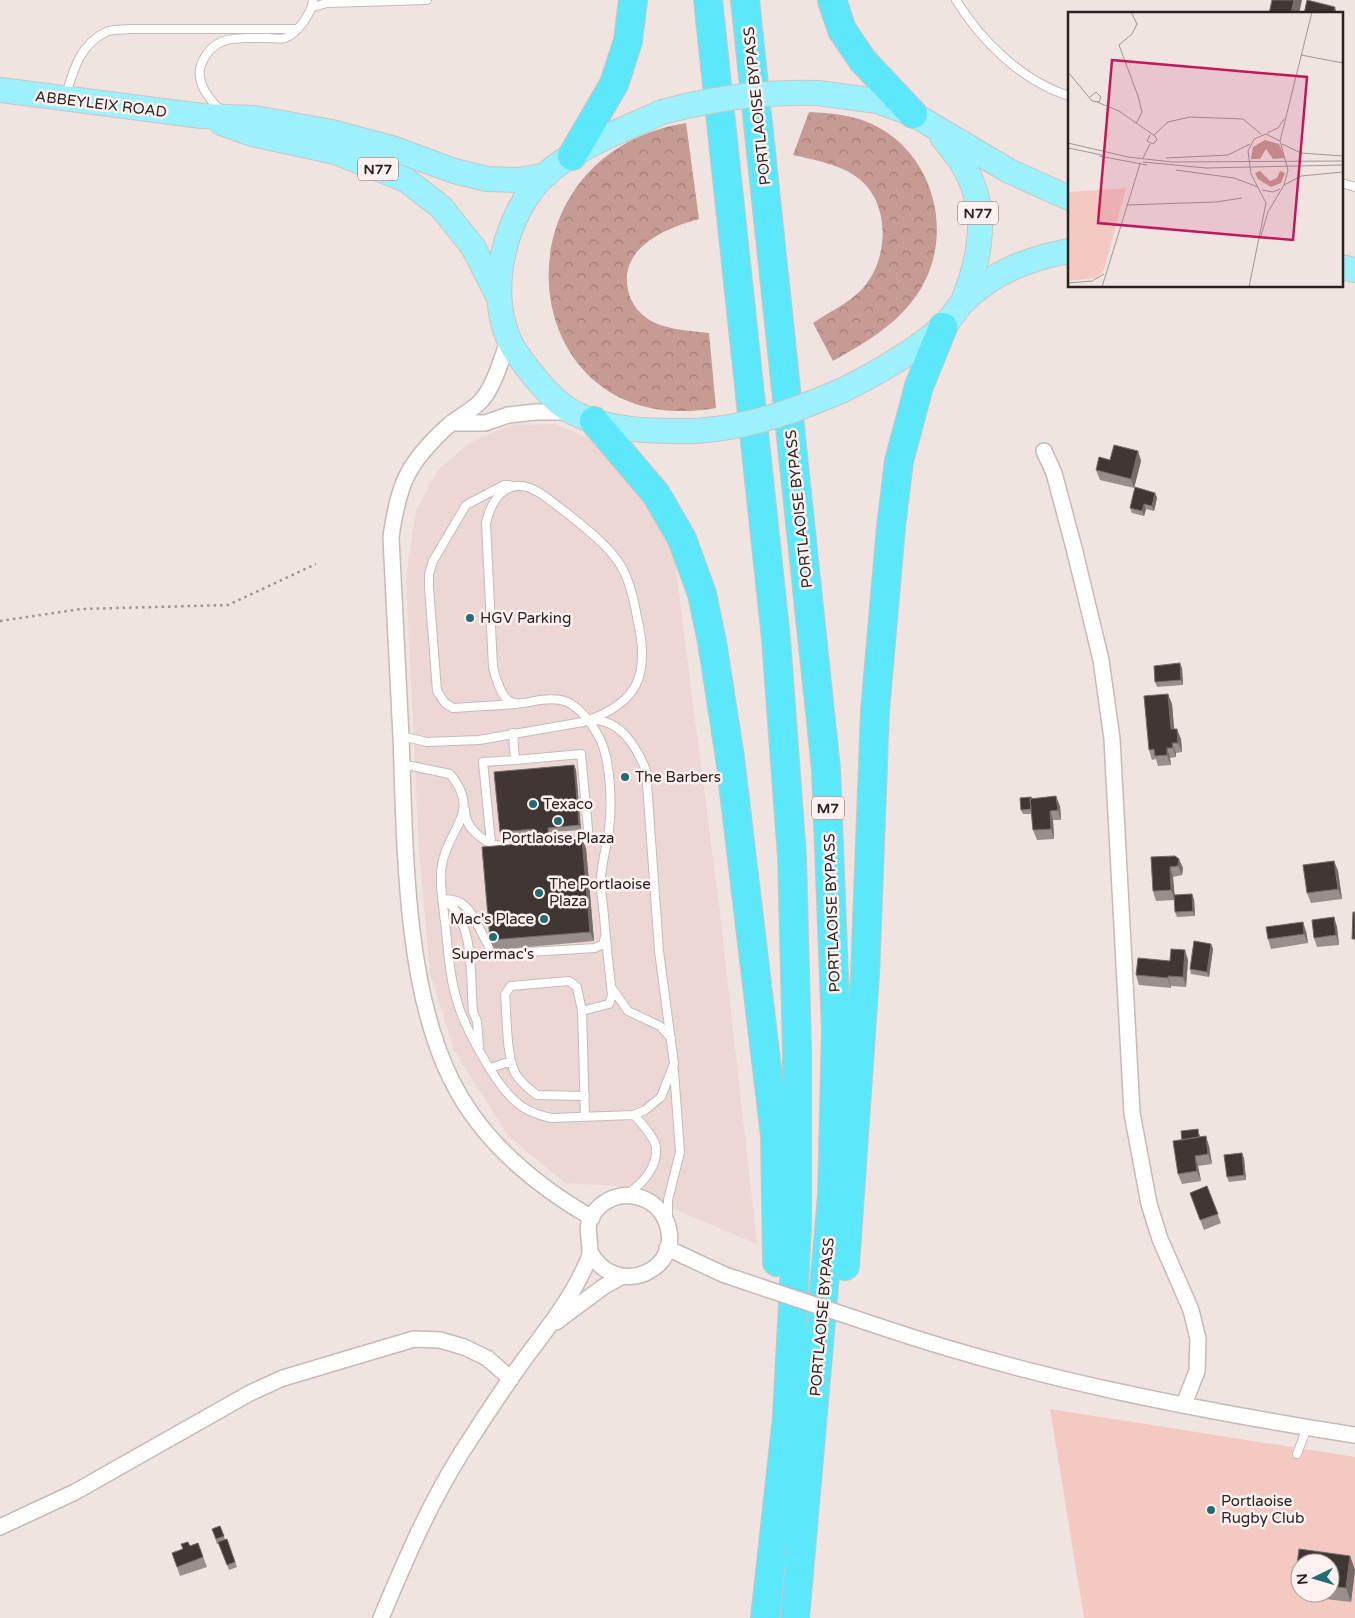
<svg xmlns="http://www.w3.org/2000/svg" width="1355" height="1618" viewBox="0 0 1355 1618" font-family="'Varela Round',sans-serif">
  <defs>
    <pattern id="forest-crowns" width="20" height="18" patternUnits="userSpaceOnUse" patternTransform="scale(1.25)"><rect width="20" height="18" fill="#c59b93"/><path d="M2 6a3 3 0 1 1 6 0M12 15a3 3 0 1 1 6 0" fill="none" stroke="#a07e78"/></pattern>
  </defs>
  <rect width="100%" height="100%" fill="#f0e4e1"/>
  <path fill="#ecd7d4" d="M556 424 588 438 640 494 674 555 720 913 757 1244 618 1186 565 1183 508 1136 454 1050 430 973 419 852 406 578 416 510 439 469 471 442 510 425Z"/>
  <path fill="#f4c9c2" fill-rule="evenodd" d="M1050 1409 1355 1457V1618H1084ZM1300 1563H1330V1593H1300Z"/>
  <path fill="url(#forest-crowns)" d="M809 112C830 113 853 115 872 124 934 153 955 233 920 290 899 324 866 342 833 361L813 323C829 312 851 302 863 288 889 259 891 203 858 178 840 164 814 160 793 155Z
    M686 123 699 219C666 228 619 247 628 290 631 304 640 315 653 322 670 330 691 331 709 333L716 408C514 444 484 156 686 123Z"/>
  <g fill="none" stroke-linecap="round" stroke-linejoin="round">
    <g stroke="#c6bab8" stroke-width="10">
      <path id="lane" d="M956 0C981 41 1022 81 1069 96
        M313 7 327 3 427 0
        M66 95C73 71 80 44 106 32 113 29 123 30 130 29H295
        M222 111C210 101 195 82 201 65 214 32 240 39 269 38 273 38 281 40 285 38 297 34 312 13 313 0
        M1341 183 1355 187
        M509 485H504L466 505 433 561 429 574V588L437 691 445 703 453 708 516 704
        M513 733 515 760 581 754 589 840 573 841
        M401 736 427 742 479 740 583 722C641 703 650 673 637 617 634 600 630 581 621 566 609 546 585 528 567 513 554 504 538 488 522 486 500 484 490 506 486 523L493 667C507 726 524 694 561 700 578 703 593 725 600 739 611 762 612 804 609 829 607 845 602 861 601 878 600 890 603 903 604 916 606 942 609 968 612 995L609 1004 582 1011 577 987 569 981 511 986 505 994C507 1015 506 1054 515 1073 520 1082 529 1089 537 1095L585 1096
        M402 764 450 774C482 813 449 826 442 864 439 882 443 904 445 922 448 948 449 975 457 1001 464 1026 494 1082 514 1100 524 1110 537 1115 551 1118L634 1115 645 1110 661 1097 674 1064 659 951 646 770C636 747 622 721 594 720
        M465 810C465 830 488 847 507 846
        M491 843 483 762 515 760
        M443 899C448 899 454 900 459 902 474 908 483 941 494 954L595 948 603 944 605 937
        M446 901C475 922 470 978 473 1012L477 1021 479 1046
        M612 988 628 1011 660 1026 671 1038
        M582 1011 585 1116
        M491 1068 511 1061
        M628 1193C642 1185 658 1166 656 1148 655 1137 641 1123 634 1115
        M668 1218V1200L680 1152 674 1071
        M1297 1454 1307 1428"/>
    </g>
    <g stroke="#c6bab8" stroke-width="18">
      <path id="street" d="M509 339C501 359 495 386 480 402 471 411 459 417 449 425 407 463 399 483 391 537 394 604 398 671 401 737 405 841 404 985 451 1079 480 1139 535 1185 592 1218
        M451 423H485L508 415 536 412H571
        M1044 451 1054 473 1074 548 1101 660 1112 739 1132 1113 1149 1204 1160 1239 1191 1310 1198 1339 1197 1371 1184 1404
        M667 1248 725 1275
        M556 1322 603 1287 621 1277
        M881 1327C1035 1379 1195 1410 1355 1435
        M0 1527 75 1492 250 1393 283 1378 414 1339 440 1340 464 1347 487 1358 511 1379
        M381 1618C405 1561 429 1504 462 1452 485 1416 509 1379 535 1345 553 1321 571 1297 584 1269 586 1265 590 1257 590 1252 590 1233 582 1223 600 1206 621 1187 655 1195 666 1221 686 1269 617 1301 590 1252"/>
    </g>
    <g stroke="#c7c6c6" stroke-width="26">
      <path id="primary" d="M0 90 202 116 255 118 332 132 392 148 454 171 487 179 519 180 546 175
        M818 93 877 101 913 114 1009 171 1069 198
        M662 112C625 129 576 147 545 175 506 211 486 289 509 340 516 354 527 368 537 380 547 392 559 405 574 413 611 432 655 431 696 431
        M221 123 252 134 335 152 406 180 441 207 473 247 499 298
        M942 137C949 146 957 155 963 165 990 210 981 256 963 301
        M1341 267 1355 270
        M843 390C877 373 913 353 942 327 950 321 955 311 961 304 989 274 1030 258 1069 251"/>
    </g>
    <g stroke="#c7c6c6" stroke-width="30">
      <path id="highway" d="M708 0 776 639 792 857 797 1050V1227L787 1417 765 1618
        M745 0 826 769 836 1030 832 1196 795 1618
        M832 0 842 30 863 61 913 114
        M572 156 614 84 628 41 633 0
        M594 421 656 494 682 539 702 594 712 642 730 758 775 1136 777 1262
        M845 1266 865 975 875 711 891 527 899 461 919 386 943 327"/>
    </g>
    <path stroke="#9c9391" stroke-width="2.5" stroke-dasharray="2.5 4" stroke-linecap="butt" d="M0 621 81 609 228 605 316 564"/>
    <use href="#lane" stroke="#fff" stroke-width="8"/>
    <use href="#street" stroke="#fff" stroke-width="15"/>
    <use href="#primary" stroke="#9df1fd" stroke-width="24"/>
    <use href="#highway" stroke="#5be8fb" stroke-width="28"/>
    <g stroke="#c6bab8" stroke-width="18" stroke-linecap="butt">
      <path id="street-bridge" d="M725 1275 881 1327"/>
    </g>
    <g stroke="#c7c6c6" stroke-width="26" stroke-linecap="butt">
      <path id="primary-bridge" d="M662 112C714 98 764 91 818 93
        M696 431C751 427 792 412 843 390"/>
    </g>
    <use href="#street-bridge" stroke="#fff" stroke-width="15"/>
    <use href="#primary-bridge" stroke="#9df1fd" stroke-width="24"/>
  </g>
  <path fill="#988e8b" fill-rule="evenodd" d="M1138 451 1141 461 1134 488 1100 480 1096 470 1110 460Z
    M1155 493 1157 498 1154 511 1146 509 1144 516 1132 513 1130 508Z
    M1182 668 1183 685 1157 687 1155 682Z
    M1168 694 1172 704 1174 729 1181 739 1182 752 1176 753V757L1170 758 1171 765 1158 766 1156 759 1152 760 1149 750Z
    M574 765 576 770 581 830 549 832 550 841 586 848 594 941 494 950 490 940 535 843 534 834 501 837 500 832Z
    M1032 798 1060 806 1061 820H1053L1054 839 1037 840 1033 830 1032 814H1023L1021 810Z
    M1175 856 1183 868 1182 875 1173 877 1175 900 1156 901 1153 891Z
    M1334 861 1338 871 1342 899 1311 903 1307 893Z
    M1194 899 1195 916 1177 917 1175 912Z
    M1334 917 1337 927 1339 945 1317 947 1314 938Z
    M1306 931 1308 943 1271 949 1268 939Z
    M1211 944 1213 949 1209 977 1191 974 1190 969Z
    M1188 960 1186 987 1171 986V988L1139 985 1136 975 1170 961Z
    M1200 1134V1137L1209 1146 1212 1164 1198 1166 1201 1181 1182 1184 1178 1174 1182 1140Z
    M1244 1158 1246 1180 1229 1182 1227 1177Z
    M1207 1186 1221 1223 1204 1230 1190 1193Z
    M220 1526 225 1539H227L237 1567 229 1570 219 1543 217 1544 212 1529Z
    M198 1543 207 1567 180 1576 172 1553Z
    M1299 1549 1350 1556 1355 1570 1351 1602 1300 1596 1295 1581ZM1300 1563H1330V1593H1300Z"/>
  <path fill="#756b69" d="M1294 0H1302L1299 14H1291Z
    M1335 7 1337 14H1333Z
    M1138 451 1141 461 1134 488 1131 479Z
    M1155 493 1157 498 1154 511 1152 506Z
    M1144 504 1146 509 1144 516 1142 511Z
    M1180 663 1182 668 1183 685 1181 680Z
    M1168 694 1172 704 1175 739 1171 729Z
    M1177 729 1181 739 1182 752 1178 743Z
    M1172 743 1176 753V757L1173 748Z
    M1167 748 1170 758 1171 765 1167 755Z
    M574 765 576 770 581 830 579 825Z
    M1056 796 1060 806 1061 820 1058 810Z
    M1050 811 1053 820 1054 839 1051 829Z
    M548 828 549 832 551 851 549 846Z
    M582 839 586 848 594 941 590 932Z
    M1179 859 1183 868 1182 875 1178 866Z
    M1334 861 1338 871 1342 899 1338 889Z
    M1170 867 1173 877 1175 900 1171 890Z
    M1192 894 1194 899 1195 916 1193 911Z
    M1334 917 1337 927 1339 945 1336 935Z
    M1303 922 1306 931 1308 943 1304 934Z
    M1211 944 1213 949 1209 977 1207 972Z
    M1185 950 1188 960 1186 987 1183 977Z
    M1168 976 1171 986V988L1168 978Z
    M1206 1136 1209 1146 1212 1164 1208 1154Z
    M1242 1153 1244 1158 1246 1180 1244 1175Z
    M1195 1156 1198 1166 1201 1181 1197 1171Z
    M1350 1556 1355 1570 1351 1602 1346 1588Z"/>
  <path fill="#403735" stroke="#756b69" d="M1272 0H1294L1291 14H1269Z
    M1307 0 1335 7 1333 14H1304Z
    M1114 445 1138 451 1131 479 1096 470 1099 457 1110 460Z
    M1135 487 1155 493 1152 506 1144 504 1142 511 1130 508Z
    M1180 663 1181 680 1155 682 1154 666Z
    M1168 694 1171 729H1177L1178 743H1172L1173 748H1167V755L1155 756 1154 749 1149 750 1144 696Z
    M574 765 579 825 548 828 549 841 535 843 534 829 500 832 494 772Z
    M1056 796 1058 810 1050 811 1051 829 1033 830 1030 799Z
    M1031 797 1032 798 1030 799 1031 809 1021 810 1020 798Z
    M582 839 590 932 490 940 482 847Z
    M1175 856 1179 859 1178 866 1170 867 1171 890 1153 891 1151 857Z
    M1334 861 1338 889 1307 893 1303 865Z
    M1192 894 1193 911 1175 912 1174 895Z
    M1353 912H1355V939H1352Z
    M1334 917 1336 935 1314 938 1312 920Z
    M1303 922 1304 934 1268 939 1266 927Z
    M1194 941 1211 944 1207 972 1190 969Z
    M1171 949 1185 950 1183 977 1168 976V978L1136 975 1138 958 1170 961Z
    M1198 1129 1199 1137 1182 1140 1181 1131Z
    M1206 1136 1208 1154 1195 1156 1197 1171 1178 1174 1173 1141Z
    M1242 1153 1244 1175 1227 1177 1224 1155Z
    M1207 1186 1218 1214 1200 1220 1190 1193Z
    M220 1526 224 1536 216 1539 212 1529Z
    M227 1539 235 1562 227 1565 218 1542Z
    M188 1542 190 1546 198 1543 203 1557 177 1567 172 1553 183 1549 181 1544Z
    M1299 1549 1350 1556 1346 1588 1330 1586V1563H1300V1582L1295 1581Z"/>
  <g fill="#226c75" stroke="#fef1ef" stroke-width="2">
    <circle cx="470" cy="618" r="5"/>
    <circle cx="625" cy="777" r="5"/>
    <circle cx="533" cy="804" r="5"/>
    <circle cx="558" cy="821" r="5"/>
    <circle cx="539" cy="893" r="5"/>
    <circle cx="544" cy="919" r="5"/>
    <circle cx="493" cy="937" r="5"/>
    <circle cx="1211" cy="1510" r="5"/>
  </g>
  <g text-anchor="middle" stroke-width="5" stroke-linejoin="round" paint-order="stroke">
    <g fill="#fef1ef" stroke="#686160" stroke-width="1">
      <rect x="358" y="157.5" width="40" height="23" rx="4"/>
      <rect x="958" y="201.5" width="40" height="23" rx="4"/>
      <rect x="812" y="796.5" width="32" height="23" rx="4"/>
    </g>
    <g font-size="14" font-weight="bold" fill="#282322">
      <text x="378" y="174">N77</text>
      <text x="978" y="218">N77</text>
      <text x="828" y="813">M7</text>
    </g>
    <g font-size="15" fill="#282322" stroke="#fef1ef">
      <text transform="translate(101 104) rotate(7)" y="5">ABBEYLEIX ROAD</text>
      <text transform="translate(757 106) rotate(-96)" y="5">PORTLAOISE BYPASS</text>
      <text transform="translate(799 509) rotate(-96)" y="5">PORTLAOISE BYPASS</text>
      <text transform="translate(832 913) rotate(-92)" y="5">PORTLAOISE BYPASS</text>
      <text transform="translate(822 1317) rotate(-85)" y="5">PORTLAOISE BYPASS</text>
    </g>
    <g font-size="15" fill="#282322" stroke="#fef1ef" text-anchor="start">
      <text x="480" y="623">HGV Parking</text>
      <text x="635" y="782">The Barbers</text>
      <text x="543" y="809">Texaco</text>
      <text x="558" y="843" text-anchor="middle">Portlaoise Plaza</text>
      <text x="549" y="889">The Portlaoise<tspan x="549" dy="17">Plaza</tspan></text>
      <text x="534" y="924" text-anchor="end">Mac's Place</text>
      <text x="493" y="959" text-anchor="middle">Supermac's</text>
      <text x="1221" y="1506">Portlaoise<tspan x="1221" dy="17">Rugby Club</tspan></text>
    </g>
  </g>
  <g transform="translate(1068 12)">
    <rect width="275" height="275" fill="#f0e4e1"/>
    <path d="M58 176 36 258 28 266 0 269V180Z" fill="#f4c9c2"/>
    <path d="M197 128 211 132 217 146 205 147 198 137 192 147H183L185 135ZM192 159 202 169 209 166 212 159 217 161 213 171 203 175 190 167 187 161Z" fill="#c59b93"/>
    <path fill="none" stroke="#a09795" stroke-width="1" d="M63 0 69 12 64 22 51 33 70 84 74 100 68 112M233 43 275 51M0 60 24 89 31 90 33 85 28 80 22 85M29 90 51 99 87 124 89 128 85 132 79 129 82 123M199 121 210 116 216 107M86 123 100 110 122 105 175 107 193 122M212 129 244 0M0 131 60 145 104 150 275 149M214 132 233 141 275 144M0 136 34 143M31 144 79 153M75 146 82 132M98 146 160 143 182 132M75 150 138 156 275 153M108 158 166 166 190 175M216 173 233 164 275 160M194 178 205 180 212 177M58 193 148 190 174 186M0 271 24 269 36 262M34 275 72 152M181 275 198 191 183 162 180 139 186 127 198 122 212 129 220 158 216 173 200 200 192 227"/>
    <path fill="#c2185b" fill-opacity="0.15" stroke="#c2185b" stroke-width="2.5" d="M44 48 239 65 225 228 30 211Z"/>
    <rect width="275" height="275" fill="none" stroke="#282322" stroke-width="2.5"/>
  </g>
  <g transform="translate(1315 1578) rotate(265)"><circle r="24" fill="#fef1ef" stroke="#a89f9d"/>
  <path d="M0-4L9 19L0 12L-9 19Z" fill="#226c75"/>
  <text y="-8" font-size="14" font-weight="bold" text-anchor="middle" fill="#282322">N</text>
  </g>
</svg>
